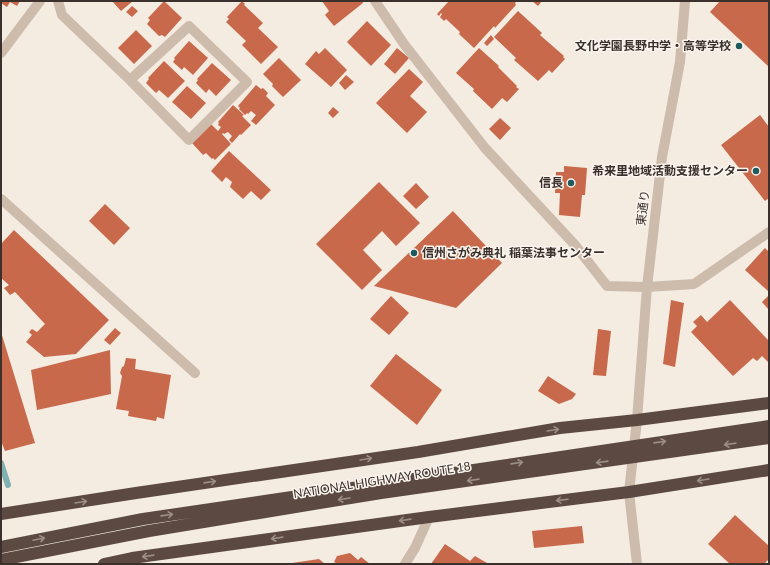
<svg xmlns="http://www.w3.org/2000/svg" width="770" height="565" viewBox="0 0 770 565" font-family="Lato,'Noto Sans JP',sans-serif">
  <rect width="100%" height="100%" fill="#f4ebe1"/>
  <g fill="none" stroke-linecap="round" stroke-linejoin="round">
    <path stroke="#7fb0b2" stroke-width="6" d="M1 463 8 485"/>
  </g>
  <path fill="#c8694b" d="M1 1H20L17 6 10 2 7 7 1 3Z
    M112 1H133L121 11Z
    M164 1 182 18 165 37 162 35 159 36 147 24 150 20 148 18Z
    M242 1 245 4 244 5 263 23 258 28 278 47 261 64 242 45 246 41 226 22 229 19 227 17Z
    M322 1H362L363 3 334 26 325 15 329 11Z
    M449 1H517L515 3 516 5 495 28 494 26 474 48 459 34 460 32 446 19 444 21 440 17 442 14 441 13 439 16 437 14Z
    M532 1H542L538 6Z
    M720 1H769V67L710 12Z
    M132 6 138 11 132 17 126 12Z
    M518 11 542 33 540 35 564 56 563 57 565 59 552 73 549 70 538 81 514 60 516 58 494 37Z
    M367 21 391 45 371 66 347 42Z
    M136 30 152 46 134 64 118 48Z
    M491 35 494 39 487 46 484 43Z
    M189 41 208 58 193 75 184 67 182 70 173 62 175 59 174 58Z
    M325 48 347 70 331 87 305 64 316 51 319 54Z
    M397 48 409 58 395 74 384 64Z
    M479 48 499 66 498 67 517 86 516 87 519 89 507 102 502 98 492 109 473 91 474 89 456 73Z
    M279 58 301 80 283 97 272 86 273 84 263 74Z
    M164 61 185 81 168 98 159 90 156 93 146 83 149 79 148 78Z
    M212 63 231 80 216 96 209 89 206 93 196 83 198 80 197 79Z
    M409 69 423 82 410 96 427 112 407 133 376 103Z
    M346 75 354 82 345 90 339 83Z
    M256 85 261 89 263 88 268 93 266 96 275 105 256 125 251 121 256 115 251 111 248 114 247 113 245 115 239 109 240 108 238 106Z
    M187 86 206 103 191 119 172 102Z
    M233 105 244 115 242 116 251 125 241 135 240 134 232 143 229 140 232 136 228 132 224 134 223 133 222 134 231 144 215 160 213 158 212 159 206 153 203 155 192 143 211 124 218 131 221 127 218 125 219 123 218 122Z
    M333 107 339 112 333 118 328 113Z
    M760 115 769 127V198L765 201 721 145Z
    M500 118 511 128 500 140 489 129Z
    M229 151 271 190 261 200 251 191 243 199 230 187 232 182 226 177 222 182 211 171Z
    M564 166 587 168 585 195H582L580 217 559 215 560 193H555L556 172H564Z
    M379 182 420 223 396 246 382 231 363 250 382 270 362 290 316 244Z
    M416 183 429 197 416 209 403 196Z
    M105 204 130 228 114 245 89 221Z
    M453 211 502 263 456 308 374 286Z
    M14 230 109 320 76 354 44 357 26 342 32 335 29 332 32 329 37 332 45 324 15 292 10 295 4 288 9 285 1 278V244Z
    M765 248 769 252V292L745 270Z
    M769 295V310L762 302Z
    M391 296 409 313 389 335 370 319Z
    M671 300 684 303 675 367 663 364Z
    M730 300 769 341V363L762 356 757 361 753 358 733 376 691 332 697 326 693 322 701 315 707 322Z
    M115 328 121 333 110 345 104 340Z
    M598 329 611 331 606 376 593 375Z
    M1 332 35 443 5 451 1 441Z
    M110 350 111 394 37 410 31 370Z
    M396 354 442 390 417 425 370 386Z
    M126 358 136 359 135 369 171 375 164 419 157 417 156 421 128 416 129 411 116 409 122 376 120 373 122 367 124 366Z
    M548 376 576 394 572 399 559 404 538 391Z
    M735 515 769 546V559L764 564H730L708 544Z
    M582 526 584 543 534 548 532 531Z
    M445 544 470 561 475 556 487 563 486 564H431Z
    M350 553 358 560 361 557 370 564H338L334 562 337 556Z
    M319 559 325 564H293L292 563Z"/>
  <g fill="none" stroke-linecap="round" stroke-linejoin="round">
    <path stroke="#cdbbac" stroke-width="10" d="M58 1 62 15 130 80 189 140 247 82 189 26 130 80
      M375 1 404 44 485 148 575 245 607 286 647 287 694 284 769 232
      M1 53 40 1
      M1 199 195 373
      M405 564 415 548 429 517
      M637 564 629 492 637 420 647 287 662 157 680 62 685 1"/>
    <path stroke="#5c4a42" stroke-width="12" d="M1 514 136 493 418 452 560 428 637 420 769 403
      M1 547 143 519 769 426
      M1 560 149 531 381 493 769 438
      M104 564 132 558 429 517 629 492 769 470"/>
  </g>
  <defs><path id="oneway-shaft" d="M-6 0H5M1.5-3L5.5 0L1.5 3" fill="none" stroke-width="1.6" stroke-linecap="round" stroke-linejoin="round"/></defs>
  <g stroke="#9c8e87">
    <use href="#oneway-shaft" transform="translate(553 430) rotate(-9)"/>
    <use href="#oneway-shaft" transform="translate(660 442) rotate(-8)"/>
    <use href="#oneway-shaft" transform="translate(730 444) rotate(172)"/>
    <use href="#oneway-shaft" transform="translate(366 459) rotate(-9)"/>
    <use href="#oneway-shaft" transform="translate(602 462) rotate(172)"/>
    <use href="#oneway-shaft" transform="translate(517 463) rotate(-8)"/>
    <use href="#oneway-shaft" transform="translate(473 480) rotate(172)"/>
    <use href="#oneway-shaft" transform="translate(703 480) rotate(171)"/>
    <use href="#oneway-shaft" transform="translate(210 482) rotate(-8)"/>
    <use href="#oneway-shaft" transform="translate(344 499) rotate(171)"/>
    <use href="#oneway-shaft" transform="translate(562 500) rotate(173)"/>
    <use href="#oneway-shaft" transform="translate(81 502) rotate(-9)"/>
    <use href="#oneway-shaft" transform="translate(167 515) rotate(-8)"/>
    <use href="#oneway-shaft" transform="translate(405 520) rotate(172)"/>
    <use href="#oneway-shaft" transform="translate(277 538) rotate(172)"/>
    <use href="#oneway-shaft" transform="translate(39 539) rotate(-12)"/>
    <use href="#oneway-shaft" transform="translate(148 556) rotate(172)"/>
  </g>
  <g fill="#1f5a5e" stroke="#fbf5ee" stroke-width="1.5">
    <circle cx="739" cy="46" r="4"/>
    <circle cx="756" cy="171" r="4"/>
    <circle cx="571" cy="183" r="4"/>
    <circle cx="414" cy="253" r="4"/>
  </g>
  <g text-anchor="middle" stroke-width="3" stroke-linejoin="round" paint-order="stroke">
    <g font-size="12" font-weight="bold" fill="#3b302b" stroke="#fbf5ee" text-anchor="end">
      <text x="731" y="50">文化学園長野中学・高等学校</text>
      <text x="748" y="175">希来里地域活動支援センター</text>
      <text x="563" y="187">信長</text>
      <text x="422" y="257" text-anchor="start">信州さがみ典礼 稲葉法事センター</text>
    </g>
    <g font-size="12" fill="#3b302b" stroke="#fbf5ee">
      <text transform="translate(643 208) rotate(-83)" y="4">東通り</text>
      <text transform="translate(382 480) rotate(-9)" y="4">NATIONAL HIGHWAY ROUTE 18</text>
    </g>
  </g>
  <rect width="770" height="565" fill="none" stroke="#3b302b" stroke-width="4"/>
</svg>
